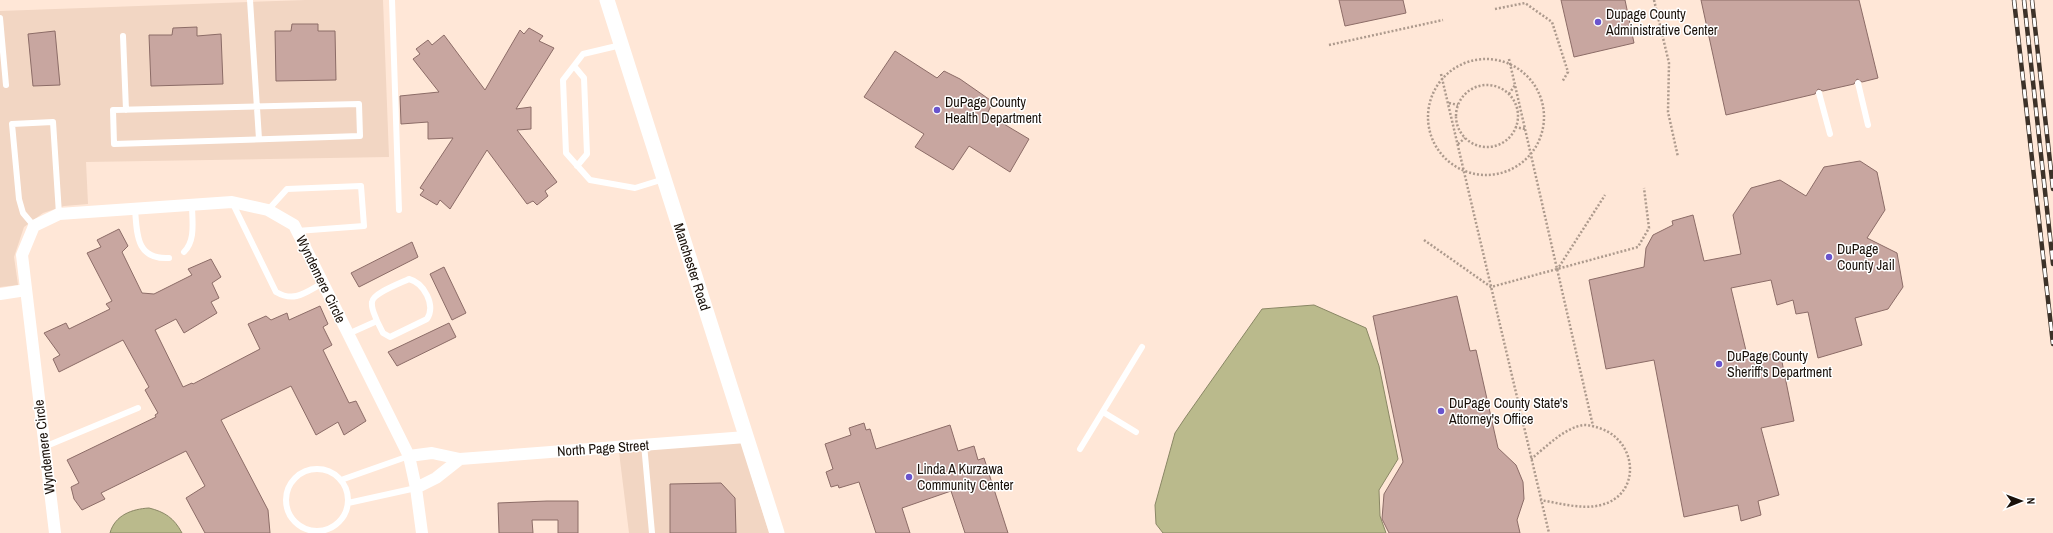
<svg xmlns="http://www.w3.org/2000/svg" width="2053" height="533" viewBox="0 0 2053 533" font-family="'Archivo Narrow',sans-serif">
  <rect width="100%" height="100%" fill="#ffe7d7"/>
  <path fill="#f2d6c3" d="M306 0H383L389 157 86 162 88 204 64 206 43 213 24 227 14 257 18 285 0 287V11Z
    M741 442 769 533H629L619 452Z"/>
  <path fill="#baba8c" stroke="#8a8765" d="M1314 305 1366 328 1379 366 1398 459 1379 490 1380 516 1386 533H1163L1156 524 1155 505 1175 433 1185 418 1262 309Z
    M149 508C165 512 174 518 182 533H110C115 515 132 509 149 508Z"/>
  <path fill="#c8a6a0" stroke="#8c6c67" d="M1339 0H1403L1406 13 1345 26Z
    M1561 0H1625L1634 43 1574 57Z
    M1701 0H1859L1878 78 1862 82 1857 79 1854 84 1823 91 1818 89 1815 94 1726 115Z
    M292 24H318V31H335L336 80 276 81 275 31H291Z
    M197 27V36L221 34 223 84 151 86 149 35H172L173 28Z
    M529 28 543 36 539 41 554 48 516 109 531 107V129L517 130 557 182 545 191 548 196 537 205 533 201 527 204 487 150 450 209 440 200 437 205 420 195 424 190 420 188 453 138 428 139V122L401 124 400 96 439 92 413 59 420 54 416 49 428 40 432 45 444 35 485 90 520 30 524 34Z
    M55 31 60 85 33 86 28 34Z
    M895 51 937 78 944 71 960 79 993 102 987 114 1029 139 1010 172 969 146 953 170 915 147 924 134 864 97Z
    M1860 161 1877 172 1885 210 1867 238 1897 253 1903 287 1888 309 1855 318 1862 345 1818 358 1808 312 1796 314 1793 300 1777 305 1771 280 1731 288 1748 359 1780 352 1794 421 1761 428 1779 495 1758 501 1761 515 1741 521 1738 505 1684 517 1654 360 1606 369 1589 280 1644 267 1646 248 1653 235 1673 225 1672 221 1693 215 1704 261 1741 254 1733 215 1751 188 1780 180 1806 196 1824 167Z
    M119 229 128 246 122 252 142 293 154 294 192 275 188 269 211 259 221 277 212 283 219 298 211 302 217 313 184 333 176 319 155 330 183 387 192 383 193 384 260 349 248 324 266 316 271 320 287 313 289 320 320 306 328 324 323 327 332 345 323 350 349 403 356 401 366 421 344 435 338 422 316 435 291 386 221 420 268 510 270 533H205L186 498 205 486 186 451 101 493 105 499 82 510 74 499 71 487 79 483 67 460 156 417 155 415 158 413 145 390 149 387 123 340 59 372 53 359 60 355 44 333 66 323 69 329 110 309 106 304 112 301 87 253 101 247 97 240Z
    M412 242 418 257 359 287 351 273Z
    M444 267 466 313 452 320 430 274Z
    M1457 296 1470 351 1476 350 1498 448 1516 465 1523 482 1524 499 1517 520 1520 533H1389L1382 519 1384 494 1403 462 1373 316Z
    M449 323 456 337 397 366 388 352Z
    M864 423 866 430 870 429 876 449 950 425 958 451 974 446 978 460 984 458 1008 533H965L951 491 902 508 910 533H876L859 482 839 488 838 485 831 487 826 472 833 469 825 444 851 435 849 428Z
    M721 483 735 498 736 533H670V484Z
    M547 501H578V533H558V520H532L533 533H499L498 503Z"/>
  <g fill="none" stroke-linecap="round" stroke-linejoin="round">
    <path stroke="#ad9a8d" stroke-width="2.5" stroke-dasharray="2 2" stroke-linecap="butt" d="M1654 0 1669 63 1668 112 1678 157
      M1495 9 1525 3 1552 22 1568 72 1562 82
      M1329 45 1443 20
      M1428 117a58 58 0 1 1 116 0a58 58 0 1 1-116 0Z
      M1509 59 1593 426
      M1441 74 1549 533
      M1456 116a31 31 0 1 1 62 0a31 31 0 1 1-62 0Z
      M1509 94 1515 85
      M1449 103 1458 105
      M1515 127 1525 129
      M1458 144 1465 138
      M1424 240 1491 287 1638 247 1649 228 1644 188
      M1557 270 1605 195
      M1531 459C1545 448 1565 427 1584 425 1590 425 1596 427 1602 429 1638 443 1641 495 1601 505 1582 510 1559 503 1540 500"/>
    <path stroke="#fff" stroke-width="6" d="M250 0 259 139
      M392 0 399 210
      M0 18 6 85
      M123 36 126 110
      M621 45 583 54 563 80 566 153 590 180 635 188 664 179
      M574 66 584 78 587 154 577 166
      M1858 83 1868 125
      M1819 93 1830 134
      M359 104 360 136 114 144 113 110Z
      M232 202 276 292C295 303 306 292 323 283
      M135 209C137 234 136 260 169 258
      M268 210 287 189 361 186 364 226 297 231
      M34 226 23 213 19 199 12 124 53 122 59 214
      M184 252C196 240 192 221 192 205
      M348 334 377 321C375 315 371 309 372 302 373 293 401 283 409 279 424 283 436 305 427 319L390 337 383 333 377 321
      M1103 412 1136 432
      M644 444 652 533
      M44 447 138 408
      M1080 449 1142 347
      M286 500a31 31 0 1 1 62 0a31 31 0 1 1-62 0Z
      M341 480 409 456
      M348 503 416 488"/>
    <path stroke="#fff" stroke-width="12" d="M0 294 26 290
      M409 456 432 453 460 459 746 437
      M416 488 436 478 460 459
      M55 533 22 255 34 226 59 214 232 202 268 210 294 225 409 456 416 488 422 533"/>
    <path stroke="#fff" stroke-width="15" id="s1" d="M607 0 777 533"/>
    <g stroke="#3d3229" stroke-width="4.5">
      <path id="rail" d="M2014 0 2053 344
        M2024 0 2053 264
        M2032 0 2053 189"/>
    </g>
    <use href="#rail" stroke="#fff" stroke-width="3" stroke-dasharray="9" stroke-linecap="butt"/>
  </g>
  <g fill="#6954cd" stroke="#fff" stroke-width="1.5">
    <circle cx="1598" cy="22" r="4"/>
    <circle cx="937" cy="110" r="4"/>
    <circle cx="1829" cy="257" r="4"/>
    <circle cx="1719" cy="364" r="4"/>
    <circle cx="1441" cy="411" r="4"/>
    <circle cx="909" cy="477" r="4"/>
  </g>
  <g text-anchor="middle" stroke-width="3" stroke-linejoin="round" paint-order="stroke">
    <g font-size="14" fill="#191009" stroke="#fff" text-anchor="start">
      <text x="1606" y="19">Dupage County<tspan x="1606" dy="16">Administrative Center</tspan></text>
      <text x="945" y="107">DuPage County<tspan x="945" dy="16">Health Department</tspan></text>
      <text x="1837" y="254">DuPage<tspan x="1837" dy="16">County Jail</tspan></text>
      <text x="1727" y="361">DuPage County<tspan x="1727" dy="16">Sheriff's Department</tspan></text>
      <text x="1449" y="408">DuPage County State's<tspan x="1449" dy="16">Attorney's Office</tspan></text>
      <text x="917" y="474">Linda A Kurzawa<tspan x="917" dy="16">Community Center</tspan></text>
    </g>
    <g font-size="14" fill="#191009" stroke="#fff">
      <text dy="5" stroke="none"><textPath href="#s1" startOffset="280">Manchester Road</textPath></text>
      <text transform="translate(321 279) rotate(64)" y="5">Wyndemere Circle</text>
      <text transform="translate(44 447) rotate(-97)" y="5">Wyndemere Circle</text>
      <text transform="translate(603 448) rotate(-4)" y="5">North Page Street</text>
    </g>
  </g>
  <g transform="translate(2021 501) rotate(89)" stroke="#ffffff" stroke-width="3" paint-order="stroke">
  <path d="M0-3L7 15L0 10L-7 15Z" fill="#191009"/>
  <text y="-6" font-size="11" font-weight="bold" text-anchor="middle" fill="#191009">N</text>
  </g>
</svg>
